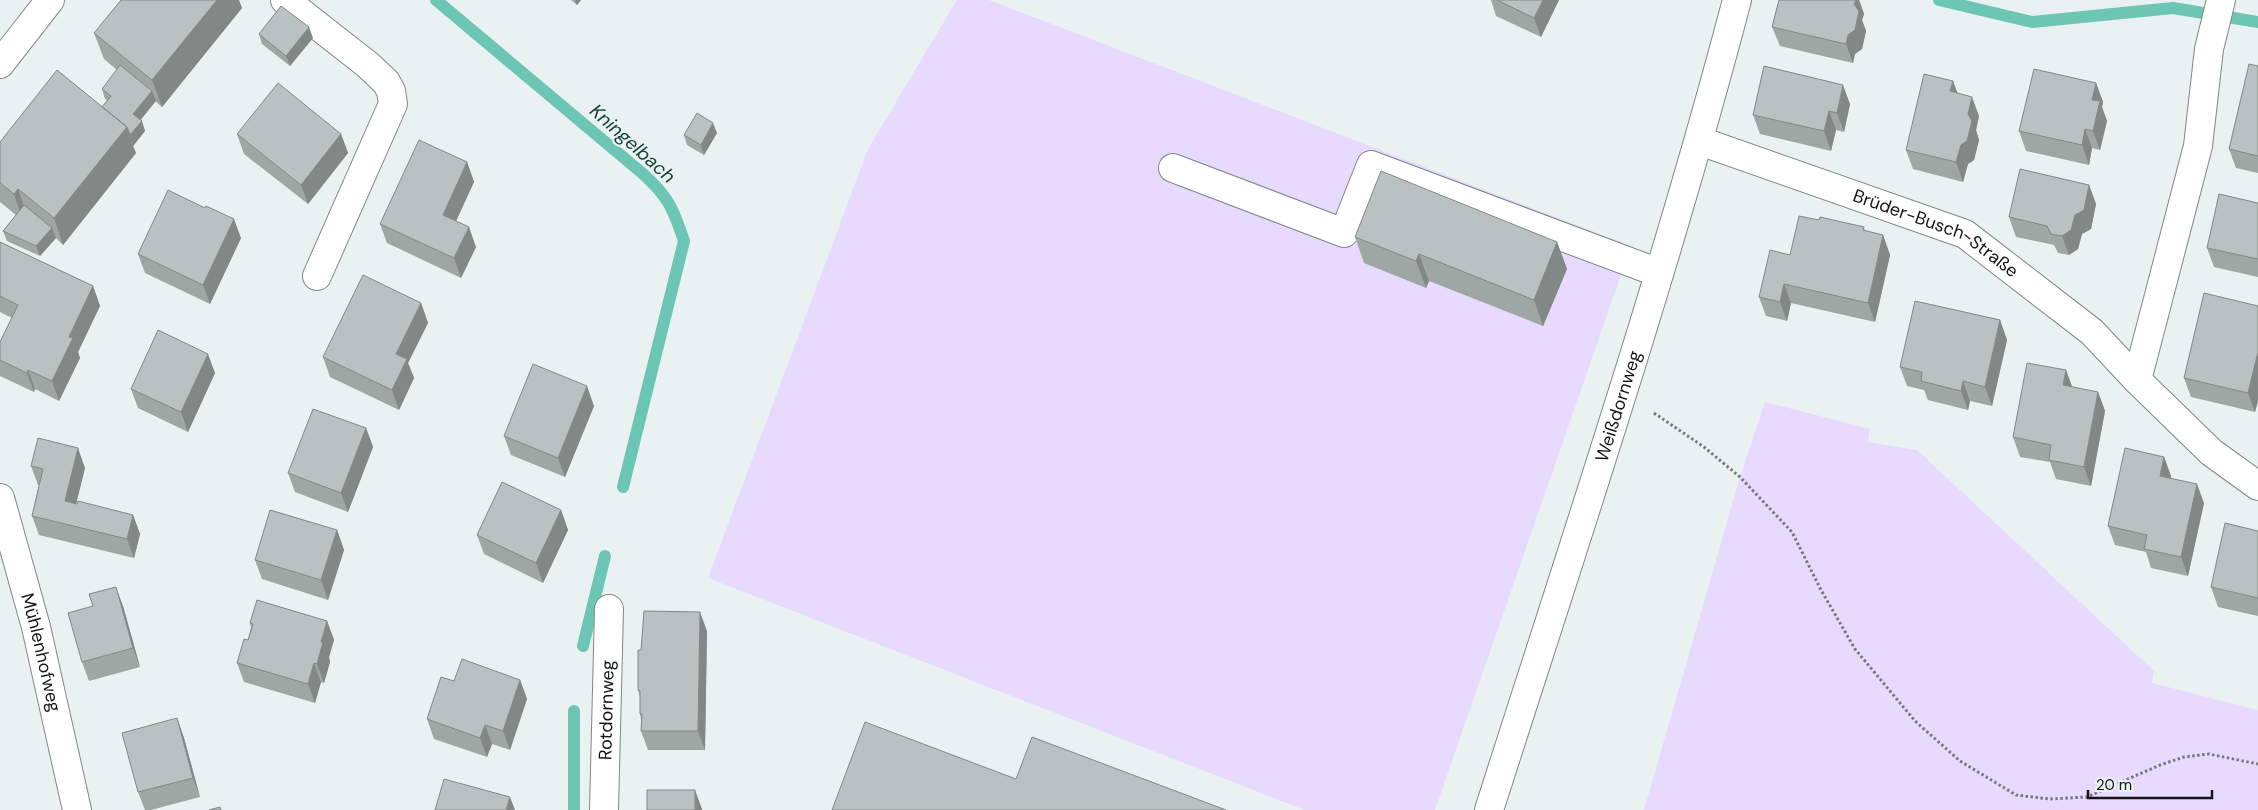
<svg xmlns="http://www.w3.org/2000/svg" width="2258" height="810" viewBox="0 0 2258 810" font-family="'DM Sans',sans-serif">
  <rect width="100%" height="100%" fill="#e9f2f0"/>
  <path fill="#e8dafe" d="M957 0H989L1631 246 1435 810H1305L708 578 868 149Z
    M1765 402 1870 429 1868 442 1917 450 2154 671 2152 683 2258 710V810H1644L1740 477Z"/>
  <g fill="none" stroke-linecap="round" stroke-linejoin="round">
    <path stroke="#6dc5b4" stroke-width="12" d="M436 0 642 173C668 196 673 208 684 241L623 487
      M1939 0 2032 22 2173 8 2258 22
      M583 646 605 556
      M574 711V810"/>
    <g stroke="#7f8886" stroke-width="30">
      <g id="minor">
        <path d="M285 0 368 65 386 82 391 91 393 104 317 276"/>
        <path d="M2221 0 2209 49 2198 146 2137 380 2211 452 2258 486"/>
        <path d="M0 64 50 0"/>
        <path id="s1" d="M1700 141 1965 234 2092 332 2137 380"/>
        <path d="M1173 168 1344 233 1371 165 1659 273"/>
        <path id="s2" d="M0 498 36 627 77 810"/>
        <path id="s3" d="M604 810 609 609"/>
        <path id="s4" d="M1489 810C1575 541 1665 273 1737 0"/>
      </g>
    </g>
    <path stroke="#757b7a" stroke-width="3" stroke-dasharray="2.5 2.5" stroke-linecap="butt" d="M1654 413 1704 447 1740 477 1792 532 1821 590 1855 649 1915 721 1960 761 2016 795 2049 799 2087 797 2160 765 2184 757 2209 754 2258 764"/>
    <use href="#minor" stroke="#fff" stroke-width="28"/>
  </g>
  <path fill="#9fa7a5" d="M571 0H581L577 5Z
    M1491 0H1559L1541 37 1496 16Z
    M1779 0H1859L1864 14 1862 20 1866 31 1862 49 1855 54 1853 63 1780 46 1772 27Z
    M242 8 162 107 155 101 141 120 145 131 133 146 136 153 63 245 56 238 40 256 7 241 3 231 16 215 0 202V142L102 107 107 100 105 99 102 89 117 70 104 59 94 33Z
    M259 34 313 38 290 66 262 44Z
    M2258 66V173L2236 168 2229 149Z
    M1953 81 1957 93 1979 116 1976 130 1979 140 1974 160 1968 164 1963 182 1913 169 1906 150Z
    M2096 83 2103 102 2102 107 2107 121 2100 150 2092 148 2089 165 2026 151 2019 131Z
    M1850 104 1844 132 1836 130 1831 151 1760 134 1753 115Z
    M717 133 704 155 687 145 684 135Z
    M237 134H341L348 153 308 204 244 154Z
    M467 162 474 182 456 221 476 247 461 278 387 243 380 224Z
    M2089 185 2096 204 2091 229 2082 234 2078 249 2069 255 2058 253 2054 245 2016 237 2009 217Z
    M2258 203V277L2214 267 2207 248Z
    M205 208 241 238 210 304 145 273 138 254Z
    M1819 220 1864 227 1865 231 1883 235 1890 255 1875 322 1791 303 1787 321 1766 316 1759 297 1790 255Z
    M1355 237 1557 242 1567 269 1543 326 1429 281 1426 288 1364 263Z
    M0 242 93 286 100 306 78 352 80 358 59 401 35 389 34 392 0 376V342L12 318 0 312Z
    M421 303 428 323 408 363 414 378 399 410 330 377 323 357Z
    M2258 306V401L2255 412 2191 397 2184 378Z
    M2000 320 2007 340 1992 406 1970 401 1968 410 1928 400 1924 390 1907 386 1900 367Z
    M2066 370 2072 387 2098 392 2105 411 2091 486 2056 479 2050 462 2020 457 2013 437Z
    M215 373 188 432 138 408 131 389Z
    M594 406 565 477 511 455 504 436Z
    M366 428 373 447 348 512 295 492 288 473Z
    M2164 457 2171 476V478L2204 503 2188 576 2151 568 2146 552 2115 545 2108 526Z
    M31 466 85 468 76 504 133 515 140 534 134 558 39 535 32 516 39 485H38Z
    M561 510 568 530 543 583 484 554 477 535Z
    M337 530 344 550 328 600 262 579 255 560Z
    M2258 531V616L2218 607 2211 587Z
    M123 606 140 667 89 681 82 662Z
    M327 621 334 640 329 657 330 662 324 683 321 682 315 703 244 682 237 663 248 640 251 627 250 623Z
    M707 631 705 750H648L641 731V719L640 714V696L638 690 641 650Z
    M520 680 527 699 510 750 492 744 487 757 434 739 427 719 454 681Z
    M177 718 184 738 200 797 151 810H145L138 792Z"/>
  <path fill="#828886" d="M217 0H239L242 8 162 107 152 80Z
    M575 0H581L577 5Z
    M1543 0H1559L1541 37 1534 18Z
    M1856 0H1859L1864 14 1862 20 1866 31 1862 49 1855 54 1853 63 1846 44Z
    M309 27 313 38 290 66 286 56Z
    M1953 81 1960 100 1950 91Z
    M2096 83 2103 102 2102 107 2107 121 2100 150 2093 131 2092 100Z
    M1843 85 1850 104 1844 132 1837 113Z
    M152 91 156 101 137 124 133 114Z
    M1972 97 1979 116 1976 130 1979 140 1974 160 1968 164 1963 182 1956 162Z
    M1829 111 1836 130 1831 151 1824 131Z
    M142 121 145 131 133 146 136 153 63 245 54 218 127 127Z
    M713 123 717 133 704 155 701 145Z
    M2085 129 2092 148 2089 165 2082 145Z
    M341 134 348 153 308 204 301 185Z
    M467 162 474 182 450 234 443 215Z
    M2089 185 2096 204 2091 229 2082 234 2078 249 2069 255 2062 236 2075 215Z
    M18 189 27 215 23 221 14 194Z
    M234 219 241 238 210 304 203 285Z
    M469 227 476 247 461 278 454 258Z
    M52 228 56 238 40 256 36 246Z
    M1883 235 1890 255 1875 322 1868 303Z
    M1557 242 1567 269 1543 326 1534 300Z
    M1419 254 1429 281 1426 288 1416 261Z
    M1784 284 1791 303 1787 321 1780 302Z
    M93 286 100 306 78 352 80 358 59 401 52 381 69 337Z
    M421 303 428 323 408 363 414 378 399 410 392 390 396 354Z
    M2000 320 2007 340 1992 406 1985 387Z
    M2258 352V401L2255 412 2248 393Z
    M208 354 215 373 188 432 181 412Z
    M28 370 35 389 34 392 27 373Z
    M2066 370 2073 389 2063 385Z
    M1963 381 1970 401 1968 410 1961 391Z
    M587 386 594 406 565 477 558 458Z
    M2098 392 2105 411 2091 486 2084 467Z
    M366 428 373 447 348 512 341 493Z
    M78 448 85 468 72 520 65 501Z
    M2164 457 2171 476 2167 495 2160 476Z
    M2197 484 2204 503 2188 576 2181 557Z
    M561 510 568 530 543 583 536 563Z
    M133 515 140 534 134 558 127 539Z
    M337 530 344 550 328 600 321 580Z
    M116 587 123 606 140 667 133 648Z
    M700 612 707 631 705 750 698 731Z
    M327 621 334 640 329 657 330 662 324 683 317 664 321 642Z
    M314 663 321 682 315 703 308 684Z
    M520 680 527 699 510 750 503 731Z
    M177 718 184 738 200 797 193 778Z
    M485 725 492 744 487 757 480 738Z
    M695 790 702 809V810H695Z
    M510 797 515 810H506Z"/>
  <path fill="#b9c2c0" stroke="#828886" d="M121 0H217L152 80 94 33Z
    M1497 0H1543L1534 18Z
    M1779 0H1856L1854 4 1859 11 1855 30 1848 35 1846 44 1772 27Z
    M281 6 309 27 286 56 259 34Z
    M2249 64 2258 66V156L2229 149Z
    M120 65 152 91 133 114 142 121 130 135 127 127 102 107 111 96 102 89Z
    M1764 66 1843 85 1837 113 1829 111 1824 131 1753 115Z
    M2034 69 2096 83 2092 100 2100 101 2096 118 2093 131 2085 129 2082 145 2019 131Z
    M57 70 127 127 54 218 18 189 14 194 0 183V142Z
    M1924 74 1953 81 1950 91 1972 97 1968 114 1972 121 1967 141 1961 145 1956 162 1906 150Z
    M278 83 341 134 301 185 237 134Z
    M697 113 713 123 701 145 684 135Z
    M419 140 467 162 443 215 469 227 454 258 380 224Z
    M2020 169 2089 185 2084 210 2075 215 2071 230 2062 236 2051 234 2047 226 2009 217Z
    M1381 171 1557 242 1534 300 1419 254 1416 261 1355 237Z
    M168 190 205 208 206 206 234 219 203 285 138 254Z
    M2219 194 2258 203V259L2207 248Z
    M24 205 52 228 36 246 3 231Z
    M1799 216 1819 220 1820 217 1864 227 1863 230 1883 235 1868 303 1784 284 1780 302 1759 297 1770 250 1790 255Z
    M0 242 93 286 69 337 73 338 52 381 28 370 27 373 0 360V342L18 305 0 296Z
    M363 275 421 303 396 354 407 359 392 390 323 357Z
    M2204 293 2258 306V352L2248 393 2184 378Z
    M1915 301 2000 320 1985 387 1963 381 1961 391 1921 381 1922 372 1900 367Z
    M158 330 208 354 181 412 131 389Z
    M2027 363 2066 370 2063 385 2098 392 2084 467 2049 460 2051 445 2013 437Z
    M533 364 587 386 558 458 504 436Z
    M313 409 366 428 341 493 288 473Z
    M38 438 78 448 65 501 77 504 78 501 133 515 127 539 32 516 43 469 31 466Z
    M2125 448 2164 457 2160 476 2197 484 2181 557 2144 549 2147 535 2108 526Z
    M502 482 561 510 536 563 477 535Z
    M270 510 337 530 321 580 255 560Z
    M2225 523 2258 531V598L2211 587Z
    M116 587 133 648 82 662 68 613 93 606 89 594Z
    M257 600 327 621 321 642H323L317 664 314 663 308 684 237 663 244 639 248 640 253 624 250 623Z
    M644 611 700 612 698 731H641L642 714H640V691L638 690V650H641Z
    M462 659 520 680 503 731 485 725 480 738 427 719 441 677 454 681Z
    M177 718 193 778 138 792 122 733Z
    M865 722 1016 779 1032 737 1226 810H832Z
    M444 779 510 797 506 810H435Z
    M647 790H695V810H647Z
    M220 807 221 810H209Z"/>
  <g text-anchor="middle" stroke-width="4.5" stroke-linejoin="round" paint-order="stroke">
    <g font-size="18" fill="#131616" stroke="#e9f2f0">
      <text dy="6" stroke="none"><textPath href="#s1" startOffset="254">Brüder-Busch-Straße</textPath></text>
      <text dy="6" stroke="none"><textPath href="#s4" startOffset="424">Weißdornweg</textPath></text>
      <text dy="6" stroke="none"><textPath href="#s2" startOffset="160">Mühlenhofweg</textPath></text>
      <text dy="6" stroke="none"><textPath href="#s3" startOffset="100">Rotdornweg</textPath></text>
    </g>
    <g font-size="19" font-style="italic" fill="#174039" stroke="#e9f2f0">
      <text transform="translate(633 143) rotate(42)" y="7">Kningelbach</text>
    </g>
  </g>
  <path d="M2088 790v8h124v-8" fill="none" stroke="#131616" stroke-width="2.5"/>
  <text x="2096" y="790" font-size="15" fill="#131616" stroke="#e9f2f0" stroke-width="4" paint-order="stroke">20 m</text>
</svg>
